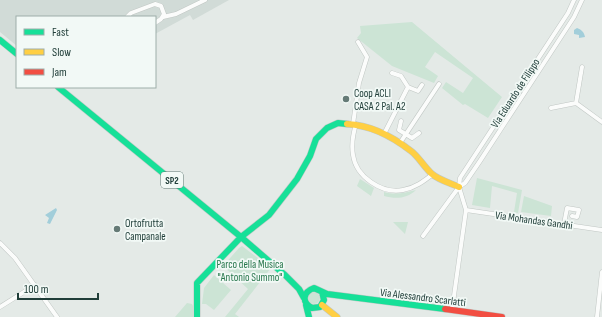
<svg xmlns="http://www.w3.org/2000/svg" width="602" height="317" viewBox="0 0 602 317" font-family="'Sofia Sans Condensed',sans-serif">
  <rect width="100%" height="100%" fill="#e4eae7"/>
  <path fill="#d1dbd7" d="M0 0H229L193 20 190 15 155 34V17H17V46L0 32Z"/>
  <path fill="#cce4d5" d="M412 22 502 97 488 118 465 104 463 105 442 88 446 82 463 93 473 78 435 52 425 67 438 76 434 83 392 66 357 38 361 33 360 26Z
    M477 178 522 190 518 213 514 212 517 193 492 186 490 208 472 205Z
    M360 179 374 188 371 196 357 186Z
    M416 190C407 199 395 199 384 196V192C395 195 405 193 416 190Z
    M524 196 552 206 551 216 521 212Z
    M393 222H408L405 234Z
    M242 246 271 268 235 314 239 317H225L248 289 223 266 239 248Z
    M214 275 231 290 214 310 206 304H202L204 288Z
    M308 298a6 6 0 1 1 12 0a6 6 0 1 1-12 0Z
    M187 303 192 304 193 306V317H175Z"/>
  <path fill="#a2ceda" d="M577 28C582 30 584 32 585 37L579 38V35L574 34V30Z
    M56 208 57 210 50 224 47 223 49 218 45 215Z"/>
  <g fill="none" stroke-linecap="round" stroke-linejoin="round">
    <g stroke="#c1c7c4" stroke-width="5">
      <path id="street" d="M127 17 131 13 155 4 161 6 164 14 161 19 155 23
        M163 17 176 14 205 0
        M582 67 576 103 602 122
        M408 87 418 91 422 85
        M551 108 576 103
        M401 121 399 130 412 138 419 133
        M353 124 359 83 367 57 358 42
        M356 124C353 134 351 144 353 155 356 177 382 194 403 190 415 188 424 181 433 174
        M384 134 408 87 401 76 392 73
        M400 143 439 84
        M466 210 602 230
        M564 224 567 208 579 210 577 217 572 216
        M423 236 459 187 465 183 480 161 574 17 582 0
        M0 243 15 258 57 317
        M0 307 35 285
        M452 310 466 210 459 187 460 178 568 13 574 0
        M597 317 602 272"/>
    </g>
    <g stroke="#bfc8c5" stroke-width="7">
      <path id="fast" d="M0 40 17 54
        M58 87 241 237 285 275 299 289 304 298
        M322 292 324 300 320 307 312 308C301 302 303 292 314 288L327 294 445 309
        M306 305 309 317
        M197 317V283L241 237 269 215 297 179 310 156 316 139 327 128 338 123 347 124"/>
    </g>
    <g stroke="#bfc8c5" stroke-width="7">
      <path id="slow" d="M347 124C370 125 393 137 411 151 419 157 424 167 432 174 439 180 450 183 459 187
        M322 305 337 317"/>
    </g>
    <g stroke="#bfc8c5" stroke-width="7">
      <path id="jam" d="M445 309 502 317"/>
    </g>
    <use href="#street" stroke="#fbfcfb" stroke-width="4"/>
    <use href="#fast" stroke="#16e098" stroke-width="6"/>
    <use href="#slow" stroke="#ffcf43" stroke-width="6"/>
    <use href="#jam" stroke="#f24e42" stroke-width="6"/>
  </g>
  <g fill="#657a76" stroke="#f2f9f6" stroke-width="1.5">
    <circle cx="346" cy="99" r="4"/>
    <circle cx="117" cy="229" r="4"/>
  </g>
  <g text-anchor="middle" stroke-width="3.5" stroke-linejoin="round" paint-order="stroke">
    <rect fill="#f2f9f6" stroke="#5f7672" stroke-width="1" x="161" y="172" width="22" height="16" rx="3"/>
    <g font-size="10" font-weight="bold" fill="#203e39">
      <text x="172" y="184">SP2</text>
    </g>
    <g font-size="11" fill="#203e39" stroke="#f2f9f6" text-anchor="start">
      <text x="354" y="97">Coop ACLI<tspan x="354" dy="13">CASA 2 Pal. A2</tspan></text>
      <text x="125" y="227">Ortofrutta<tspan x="125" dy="13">Campanale</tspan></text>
    </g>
    <g font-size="11" fill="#203e39" stroke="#f2f9f6">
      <text transform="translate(515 93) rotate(-57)" y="4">Via Eduardo de Filippo</text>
      <text transform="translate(534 220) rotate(8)" y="4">Via Mohandas Gandhi</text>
      <text transform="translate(423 297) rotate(7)" y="4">Via Alessandro Scarlatti</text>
    </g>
    <g font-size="11" fill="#28774d" stroke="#f2f9f6">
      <text x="250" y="268">Parco della Musica<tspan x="250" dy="13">"Antonio Summo"</tspan></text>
    </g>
  </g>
  <rect x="16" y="16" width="140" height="72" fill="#f2f9f6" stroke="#9eaeaa"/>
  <rect x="24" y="29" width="20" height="6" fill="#16e098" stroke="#9eaeaa"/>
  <text x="52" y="36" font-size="12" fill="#203e39">Fast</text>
  <rect x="24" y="49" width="20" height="6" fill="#ffcf43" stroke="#9eaeaa"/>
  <text x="52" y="56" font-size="12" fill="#203e39">Slow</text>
  <rect x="24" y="69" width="20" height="6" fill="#f24e42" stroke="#9eaeaa"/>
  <text x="52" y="76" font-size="12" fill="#203e39">Jam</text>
  <path d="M18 293v6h80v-6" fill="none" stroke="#203e39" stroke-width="2"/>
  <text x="24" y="293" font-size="12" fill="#203e39" stroke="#f2f9f6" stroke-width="3" paint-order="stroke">100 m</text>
</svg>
